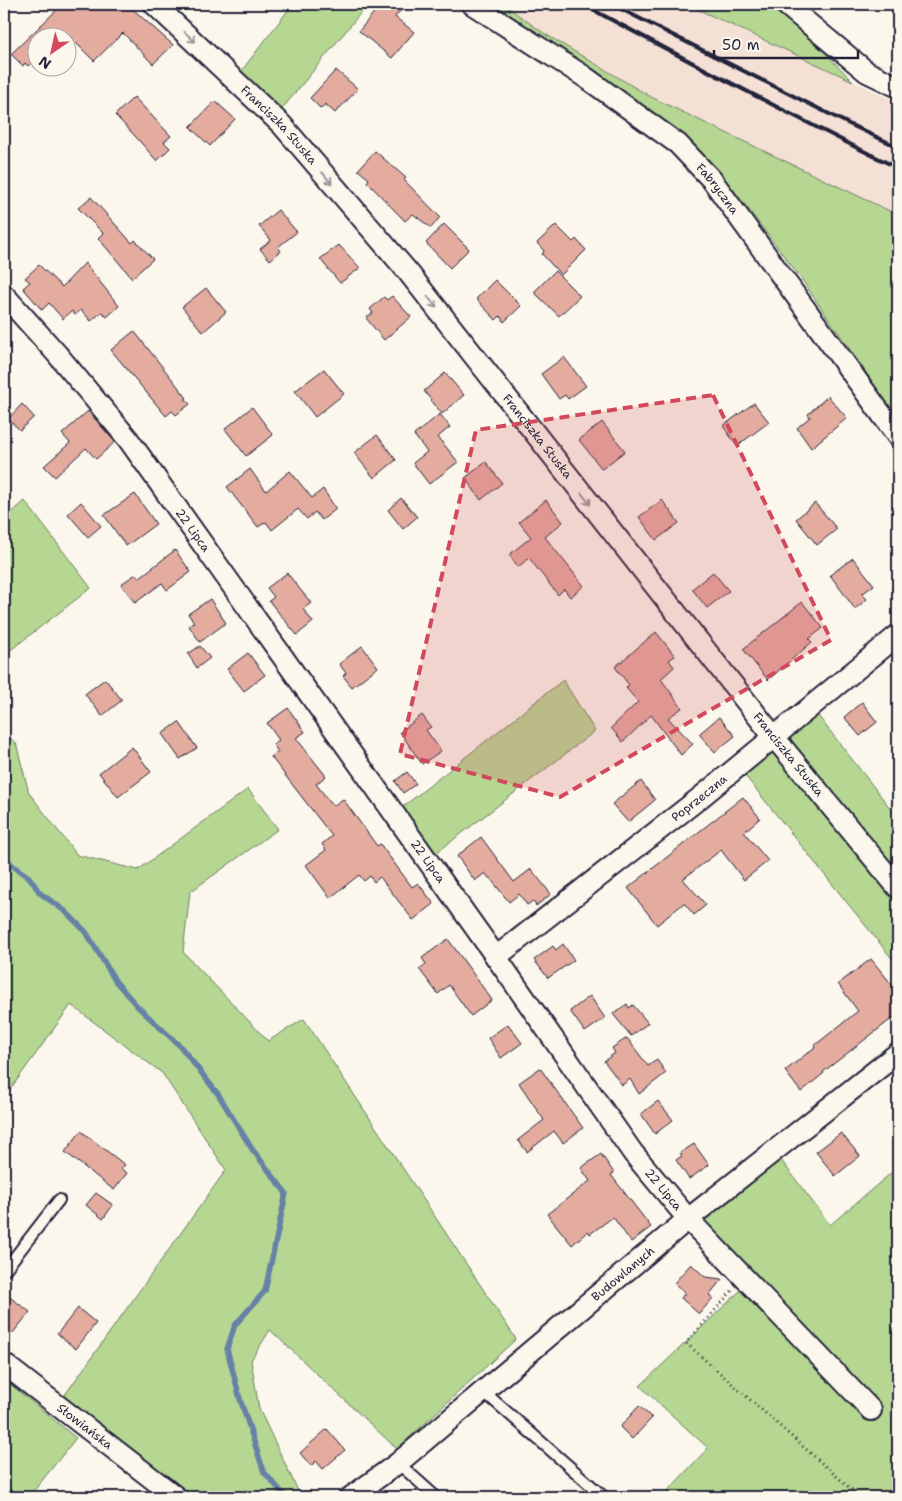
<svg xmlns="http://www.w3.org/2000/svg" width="902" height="1501" viewBox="0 0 902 1501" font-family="'Shantell Sans',sans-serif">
  <rect width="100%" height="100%" fill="#fbf7ec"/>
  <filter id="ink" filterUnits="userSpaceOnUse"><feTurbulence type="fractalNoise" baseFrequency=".02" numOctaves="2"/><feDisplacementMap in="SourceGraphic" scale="10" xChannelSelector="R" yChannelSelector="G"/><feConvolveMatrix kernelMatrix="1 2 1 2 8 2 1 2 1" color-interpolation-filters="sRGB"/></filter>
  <g filter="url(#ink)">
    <path fill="#f4e0d5" d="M503 4H686L898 102V215L651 97 545 34Z"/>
    <path fill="#b5d791" stroke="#6c7c66" d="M293 4H368L282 109 239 74Z
      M492 4H503L545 34 651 97 898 215V419L797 273 729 184 687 137Z
      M686 4H775L853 81Z
      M25 501 91 588 4 655V519Z
      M563 680 595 731 435 854 400 809Z
      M815 712 898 818V966L742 772Z
      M4 733 16 743 29 793 77 855 138 870 248 789 278 829 190 892 183 952 268 1041 304 1019 516 1339 397 1449 270 1330 251 1360 259 1409 301 1497H195L64 1396 226 1170 162 1073 71 1005 4 1098Z
      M778 1156 830 1225 898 1167V1497H662L708 1448 640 1386 741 1290 799 1345 697 1219Z
      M4 1379 76 1438 29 1497H4Z"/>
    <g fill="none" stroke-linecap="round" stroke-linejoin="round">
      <path stroke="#6681a6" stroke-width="5.5" d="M4 814 5 824 4 830
        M4 855 13 866 29 877 40 893 65 911 86 932 116 982 138 1007 180 1046 218 1094 252 1149 286 1193 265 1291 235 1325 227 1349 240 1399 264 1472 286 1497"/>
    </g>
    <path fill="#e4ab9f" stroke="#22223b" d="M63 4H127L173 45 153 64 123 33 94 61 71 38H38V57L28 66 25 63 23 66 11 54Z
      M381 4H406L395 17 414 32 392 58 359 31Z
      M336 70 358 89 335 113 325 104 321 109 310 98Z
      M134 97 171 136 164 142 170 148 157 161 135 136 115 115Z
      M215 101 235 119 210 146 190 127Z
      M375 151 406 178 404 180 440 217 431 228 413 214 405 221 367 182 369 179 358 170Z
      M91 197 132 243 135 240 153 259 132 278 98 238 103 233 78 208Z
      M278 210 297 232 278 247 281 251 270 260 260 249 271 240 259 226Z
      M444 224 469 249 450 268 426 243Z
      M556 225 573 242 576 239 586 250 561 275 542 254 544 251 537 243Z
      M339 245 360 268 340 283 320 259Z
      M85 263 119 306 107 317 102 312 91 321 81 310 75 315 72 311 63 319 49 303 42 310 23 288 30 282 25 278 39 265 62 287Z
      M555 271 580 296 559 316 534 292Z
      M495 280 521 306 504 322 500 316 496 320 476 299Z
      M206 288 226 312 203 332 182 307Z
      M392 296 411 317 384 340 366 318 373 313 370 309 384 297 387 300Z
      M134 331 187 398 185 399 190 404 176 415 172 411 166 416 111 350Z
      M564 357 586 386 568 399 565 395 559 399 541 374Z
      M324 369 344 394 315 417 295 391Z
      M445 373 464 395 442 414 424 391Z
      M828 396 847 418 811 448 797 428 810 417 808 414Z
      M754 403 769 422 737 446 723 426Z
      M22 404 34 417 20 430 8 419Z
      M252 407 273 435 246 456 225 429Z
      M88 411 115 442 96 459 86 448 55 477 44 466 70 443 62 434Z
      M440 414 450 427 438 437 458 462 429 484 413 463 427 452 414 435Z
      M602 422 625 451 602 469 579 440Z
      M377 435 396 460 374 478 354 453Z
      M486 462 502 483 481 500 465 478Z
      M250 469 266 491 290 471 312 498 323 489 336 509 322 520 315 512 307 519 298 509 272 530 266 522 258 527 227 487Z
      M135 494 156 524 126 546 104 515Z
      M401 498 417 517 403 529 388 510Z
      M546 500 563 522 545 537 584 586 570 597 564 589 558 595 529 558 518 567 509 555 531 537 519 522Z
      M662 500 679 523 656 540 639 517Z
      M81 502 101 526 88 537 68 514Z
      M815 503 837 529 817 545 796 519Z
      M175 550 191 572 167 590 162 583 135 603 121 584 136 574 139 578Z
      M853 558 874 585 862 594 867 599 855 609 830 575Z
      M713 572 729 591 707 608 692 589Z
      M287 573 311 603 303 609 313 622 297 635 269 601 274 597 267 588Z
      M210 599 226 623 200 642 189 626 194 622 188 614Z
      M802 602 823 628 809 639 812 642 768 680 743 649Z
      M656 632 675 656 669 660 674 667 661 679 682 708 668 718 693 744 681 755 651 715 623 742 611 728 638 702 626 688 629 685 615 667Z
      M200 646 210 658 197 668 188 654Z
      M362 646 378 667 352 687 343 676 346 673 339 664Z
      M248 653 265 675 244 691 227 669Z
      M105 679 122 700 102 716 85 694Z
      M862 702 877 722 860 736 844 717Z
      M288 708 305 732 296 738 326 776 316 784 333 806 343 799 377 846 380 844 412 887 418 883 434 904 413 920 380 877 374 882 370 876 364 881 359 875 330 898 306 865 326 850 322 844 332 836 271 757 278 752 273 744 279 740 267 723Z
      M422 715 431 727 426 730 441 751 422 764 400 732Z
      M719 717 735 736 715 752 699 734Z
      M179 722 197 748 180 759 162 734Z
      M132 747 151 772 118 797 99 773Z
      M407 772 416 784 403 793 395 781Z
      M641 781 655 800 628 822 612 804Z
      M743 797 760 818 744 832 768 861 744 880 721 850 683 879 706 905 694 915 684 903 657 925 628 888Z
      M481 837 514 882 531 869 551 894 536 906 533 901 527 905 519 894 509 902 490 878H489L485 873 475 881 457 856Z
      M448 939 492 1000 471 1016 449 985 438 994 419 969 426 964 422 958Z
      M563 944 574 960 548 978 534 960 553 946 556 950Z
      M871 959 898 992V1014L823 1072 824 1073 801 1092 785 1071 815 1047 814 1046 858 1011 838 984Z
      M590 996 605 1018 585 1032 570 1011Z
      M627 1004 629 1008 633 1005 648 1023 631 1036 613 1014Z
      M508 1024 522 1043 501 1058 488 1038Z
      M627 1038 648 1066 657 1060 666 1073 639 1094 630 1079 622 1085 604 1061 615 1053 612 1048Z
      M540 1068 583 1128 563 1143 554 1131 527 1152 518 1140 544 1120 519 1083Z
      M658 1101 673 1120 655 1134 641 1114Z
      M81 1131 125 1165 121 1169 127 1173 114 1190 65 1152Z
      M841 1133 860 1156 835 1176 816 1152Z
      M694 1144 709 1165 689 1179 676 1160 682 1156 680 1153Z
      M601 1154 614 1173 611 1175 651 1227 631 1242 613 1217 590 1234 588 1231 572 1245 547 1214 590 1181 581 1168Z
      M96 1193 113 1205 103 1219 86 1205Z
      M691 1264 705 1277 722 1279 709 1295 713 1298 699 1314 681 1298 685 1293 674 1283Z
      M4 1293 30 1312 12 1334 4 1327Z
      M78 1308 96 1323 76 1349 57 1334Z
      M639 1406 652 1418 632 1439 620 1427Z
      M327 1429 345 1450 323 1469 316 1461 311 1466 300 1453Z"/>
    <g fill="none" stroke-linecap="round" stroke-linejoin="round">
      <g stroke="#22223b" stroke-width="14">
        <path id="service" d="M4 1271 59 1200
          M483 1391 604 1497
          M398 1463 436 1497"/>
      </g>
      <g stroke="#22223b" stroke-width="24">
        <g id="minor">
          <path id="s1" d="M154 4 282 125 408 272 774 737 898 888"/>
          <path id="s2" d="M472 4 585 77 678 144 712 180 898 437"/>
          <path d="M785 4 867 72 898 87"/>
          <path id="s3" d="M4 295 57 354 128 439 496 957 633 1153 688 1219 871 1410"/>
          <path id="s4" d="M496 957 701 797 898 635"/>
          <path id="s5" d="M4 1364 176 1497"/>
          <path id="s6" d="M351 1497 398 1463 688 1219 898 1053"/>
        </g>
      </g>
      <path stroke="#22223b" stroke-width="3" stroke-dasharray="1 4" stroke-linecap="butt" d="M732 1291 686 1343 860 1497"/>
      <use href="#service" stroke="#fbf7ec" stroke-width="10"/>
      <use href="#minor" stroke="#fbf7ec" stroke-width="20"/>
      <path stroke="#22223b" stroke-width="4" d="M582 4C687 60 791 116 898 168
        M611 4 849 124 898 147"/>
    </g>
    <defs><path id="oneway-shaft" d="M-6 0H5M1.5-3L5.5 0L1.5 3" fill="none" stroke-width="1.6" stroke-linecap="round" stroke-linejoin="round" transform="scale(1.25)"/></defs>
    <g stroke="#99979c">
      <use href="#oneway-shaft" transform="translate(190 37) rotate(43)"/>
      <use href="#oneway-shaft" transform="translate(327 178) rotate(50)"/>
      <use href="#oneway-shaft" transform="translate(432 302) rotate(52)"/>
      <use href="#oneway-shaft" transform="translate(586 499) rotate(52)"/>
    </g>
  </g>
  <path fill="#d1495b" fill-opacity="0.2" stroke="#d1495b" stroke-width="4" stroke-dasharray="10 6" stroke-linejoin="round" d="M713 395 831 640 560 797 400 754 476 430Z"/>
  <g text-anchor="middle" stroke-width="4" stroke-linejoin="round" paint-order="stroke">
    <g font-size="12" fill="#22223b" stroke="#fbf7ec">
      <text dy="4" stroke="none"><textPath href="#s1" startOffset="174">Franciszka Stuska</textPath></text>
      <text dy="4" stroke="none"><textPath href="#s2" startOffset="309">Fabryczna</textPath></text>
      <text dy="4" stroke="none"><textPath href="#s1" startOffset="579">Franciszka Stuska</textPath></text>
      <text dy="4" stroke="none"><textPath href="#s3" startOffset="302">22 Lipca</textPath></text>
      <text dy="4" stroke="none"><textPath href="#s1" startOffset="984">Franciszka Stuska</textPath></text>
      <text dy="4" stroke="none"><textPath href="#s4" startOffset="258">Poprzeczna</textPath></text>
      <text dy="4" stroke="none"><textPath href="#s3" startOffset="708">22 Lipca</textPath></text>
      <text dy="4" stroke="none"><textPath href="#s3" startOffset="1112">22 Lipca</textPath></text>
      <text dy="4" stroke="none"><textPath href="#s6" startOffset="352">Budowlanych</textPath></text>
      <text dy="4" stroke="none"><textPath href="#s5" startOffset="102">Słowiańska</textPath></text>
    </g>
  </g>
  <rect width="902" height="1501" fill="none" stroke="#fbf7ec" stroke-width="20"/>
  <rect x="10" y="10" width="882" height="1481" fill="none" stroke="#22223b" stroke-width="2" filter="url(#ink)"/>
  <g transform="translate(52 52) rotate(214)"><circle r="24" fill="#fbf7ec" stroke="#a4a2a5"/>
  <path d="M0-4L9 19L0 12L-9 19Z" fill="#d1495b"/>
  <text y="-8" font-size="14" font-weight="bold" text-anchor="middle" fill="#22223b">N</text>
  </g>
  <path d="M714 50v8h144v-8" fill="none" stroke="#22223b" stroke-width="2.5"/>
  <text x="722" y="50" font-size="15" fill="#22223b" stroke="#fbf7ec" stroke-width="4" paint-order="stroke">50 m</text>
</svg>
